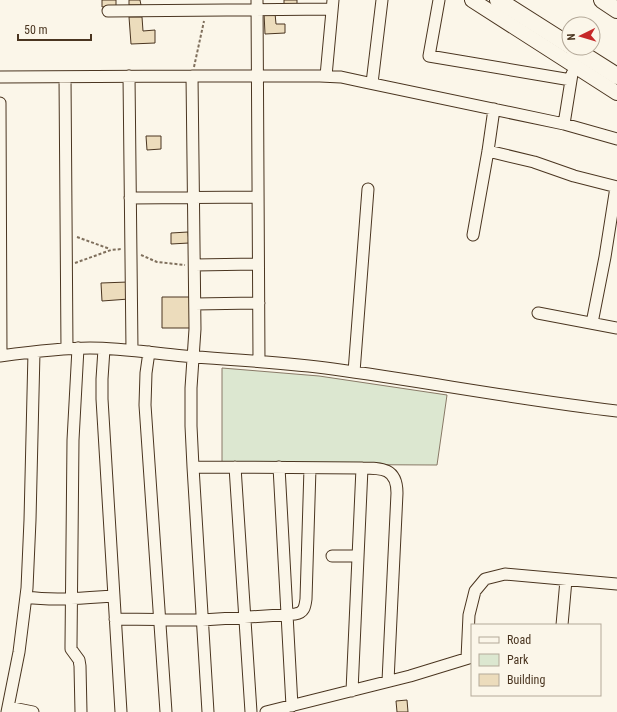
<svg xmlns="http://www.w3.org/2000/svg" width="617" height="712" viewBox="0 0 617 712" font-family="'Roboto Condensed',sans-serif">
  <rect width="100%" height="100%" fill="#fbf6e9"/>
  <path fill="#dce7d0" stroke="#887966" d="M222 368 319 376 447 395 437 465 222 464Z"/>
  <path fill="#ecdcbc" stroke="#4a3520" d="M102 0H116V7H102Z
    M129 0H140L141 5H129Z
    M284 0H297V6H284Z
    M264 13H275L276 24H285V33L265 34Z
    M129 17H142L143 31 155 30V43L131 44Z
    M146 136H161V149L147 150Z
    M188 232 189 243 171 244V233Z
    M128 282 129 299 102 301 101 283Z
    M162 297H190V328H162Z
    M407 700 408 712H397L396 701Z"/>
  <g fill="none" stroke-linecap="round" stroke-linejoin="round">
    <g stroke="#4a3520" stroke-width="13">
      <path id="minor" d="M257 0 259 361
        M439 0 429 56 571 80
        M108 11 332 9
        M129 76 132 350
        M192 76 195 329 191 388V426L193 467 208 712
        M326 76 333 0
        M0 77 192 76H320L341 77 364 82 564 124 617 139
        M65 77 67 349
        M372 83 382 0
        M0 103 1 355
        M564 124 572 74
        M488 151 534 162 574 176 617 187
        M130 198 258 197
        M473 235 488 151 494 109
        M195 265 258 264
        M195 304 259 303
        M538 313 617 328
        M592 323 605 257 616 187
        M78 348 73 440 71 645V649L79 660 80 666 81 712
        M104 349 102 379V399L121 712
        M149 352 146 373 145 405 166 712
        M0 356C30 352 60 348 90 348 122 348 152 353 184 356 233 360 283 362 333 369 428 382 522 400 617 411
        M354 372 368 189
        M193 467 362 468C382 468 397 468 397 493L388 681
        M235 467 251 712
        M279 467 292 706
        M332 556H358
        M26 597C55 601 84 598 114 596
        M115 619 202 620 295 614C304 613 305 607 306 599L310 468
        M562 625 566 580
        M467 658 469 615 475 591 485 579 505 574 617 584
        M352 691 362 468
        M8 707 33 712
        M7 712 19 652 27 588 30 520 34 352
        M266 712 410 676 472 657"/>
    </g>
    <g stroke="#4a3520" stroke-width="16">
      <path id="major" d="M472 0 617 93"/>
    </g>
    <g stroke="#4a3520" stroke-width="18">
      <path id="highway" d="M498 0 569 45
        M602 0 617 10
        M573 48 617 76"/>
    </g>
    <path stroke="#7f6f5c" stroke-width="2" stroke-dasharray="3 2" stroke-linecap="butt" d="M194 67 204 21
      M77 237 110 249
      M141 255 157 262 185 265
      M75 263 111 250 122 249"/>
    <use href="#minor" stroke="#fbf6e9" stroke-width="11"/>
    <use href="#major" stroke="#fbf6e9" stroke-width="14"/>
    <use href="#highway" stroke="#fbf6e9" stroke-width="16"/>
  </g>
  <rect x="471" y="624" width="130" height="72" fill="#fbf6e9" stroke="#b4a999"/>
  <rect x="479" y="637" width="20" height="6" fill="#fbf6e9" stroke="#b4a999"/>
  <text x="507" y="644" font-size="12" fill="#4a3520">Road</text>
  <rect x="479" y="654" width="20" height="12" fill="#dce7d0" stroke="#b4a999"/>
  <text x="507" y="664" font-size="12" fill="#4a3520">Park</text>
  <rect x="479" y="674" width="20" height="12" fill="#ecdcbc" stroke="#b4a999"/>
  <text x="507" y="684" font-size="12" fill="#4a3520">Building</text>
  <g transform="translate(581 36) rotate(265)"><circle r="19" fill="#fbf6e9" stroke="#b4a999"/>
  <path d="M0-3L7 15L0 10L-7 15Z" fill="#c62828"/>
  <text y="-6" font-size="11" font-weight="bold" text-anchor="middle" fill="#4a3520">N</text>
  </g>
  <path d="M18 34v6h73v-6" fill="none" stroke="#4a3520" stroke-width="2"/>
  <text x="24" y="34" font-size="12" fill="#4a3520" stroke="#fbf6e9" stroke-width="3" paint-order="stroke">50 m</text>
</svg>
